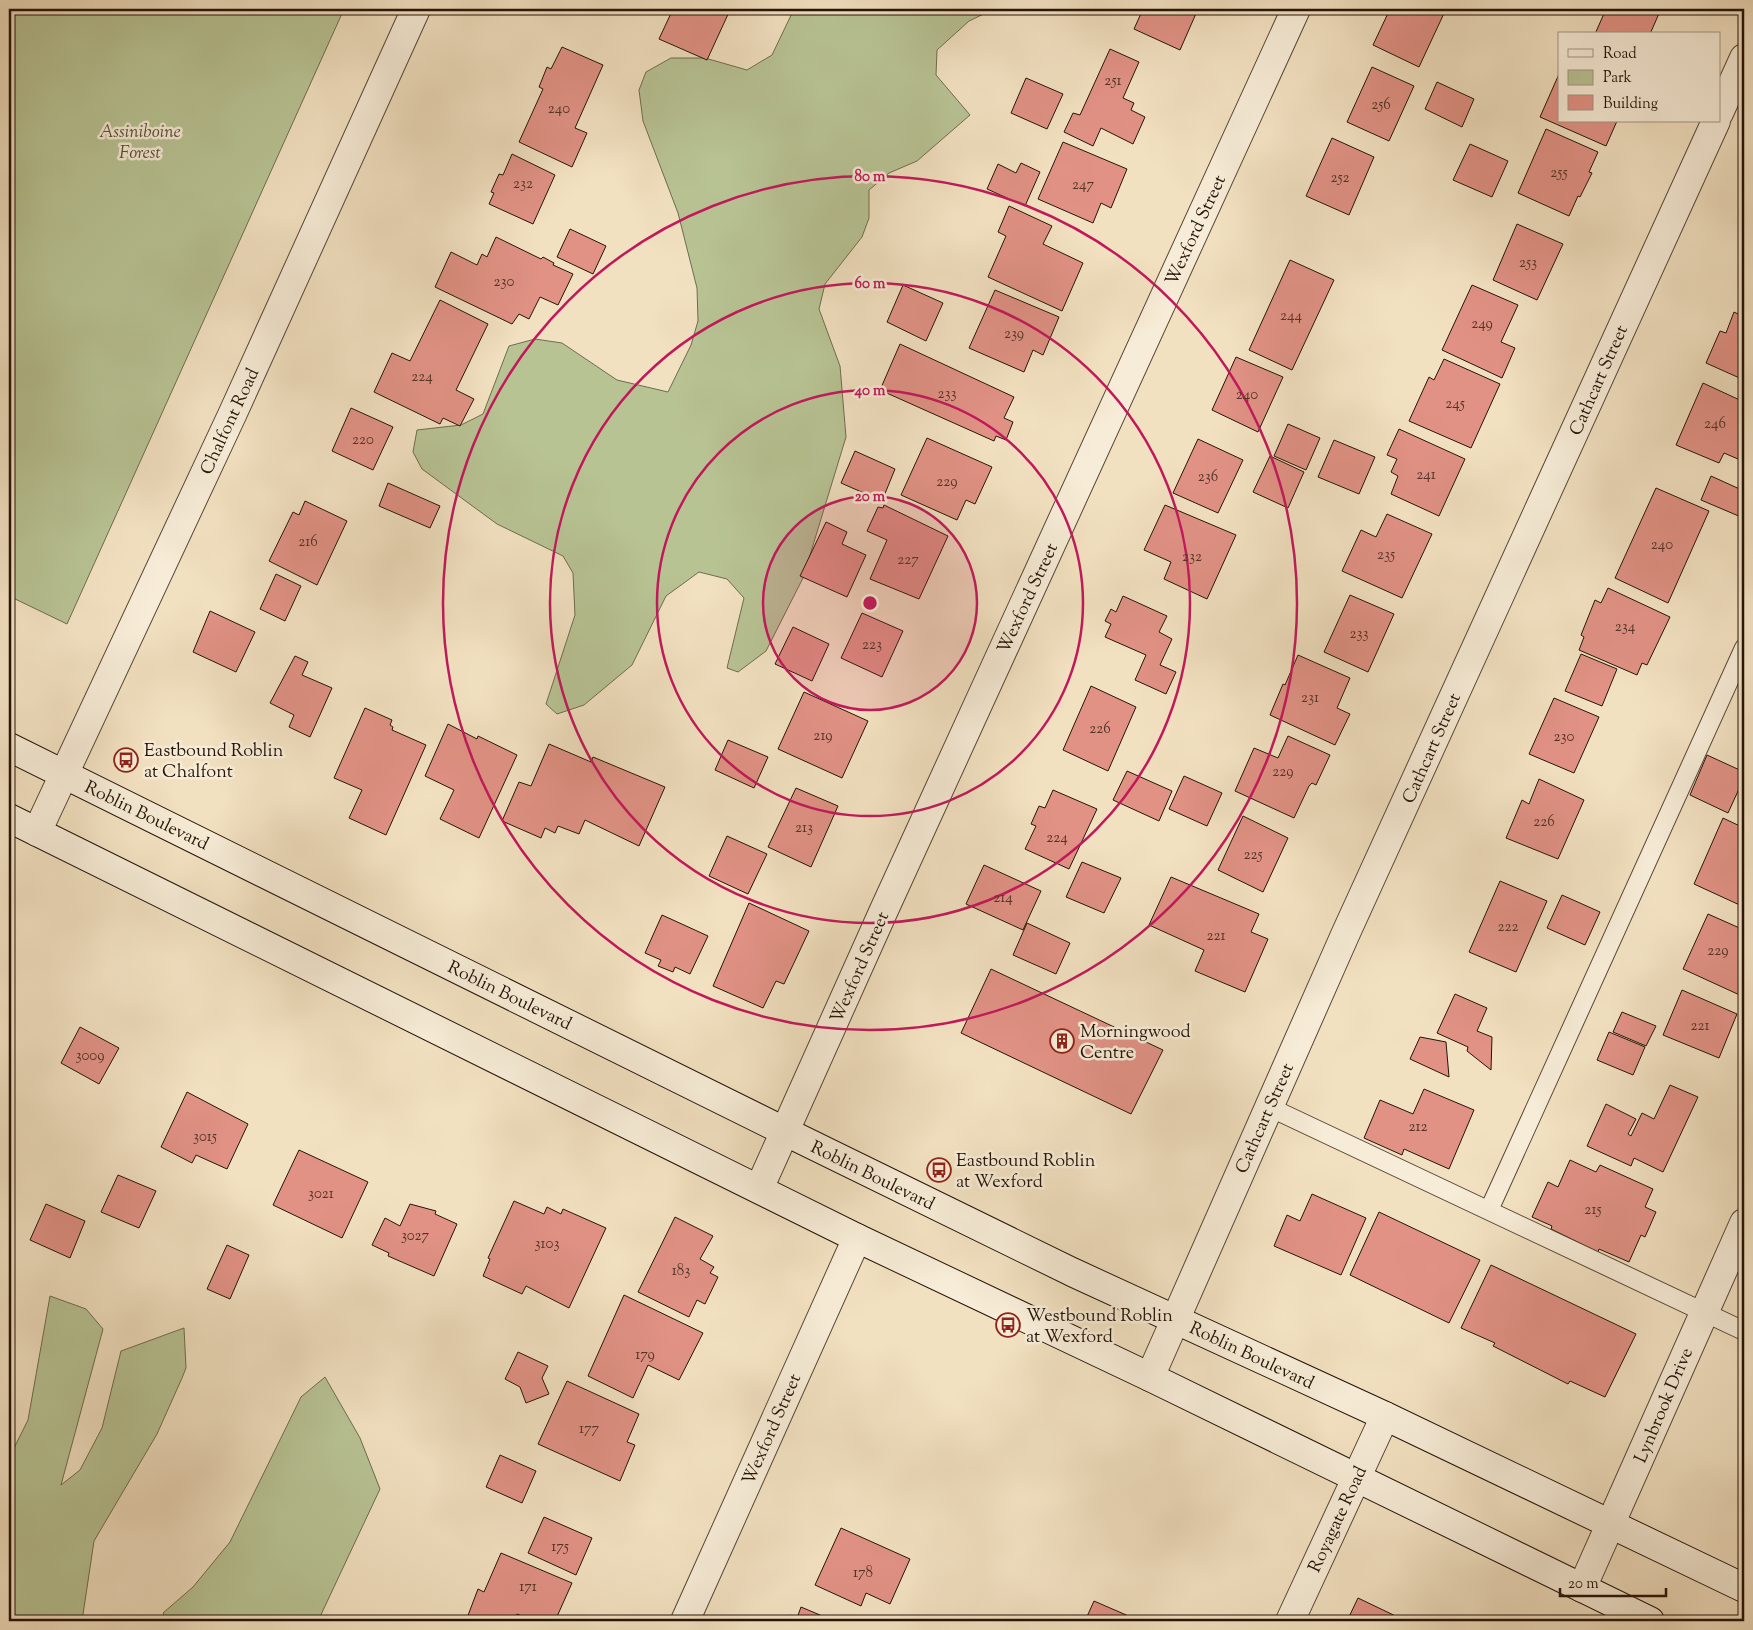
<svg xmlns="http://www.w3.org/2000/svg" width="1753" height="1630" viewBox="0 0 1753 1630" font-family="'Sorts Mill Goudy',serif">
  <rect width="100%" height="100%" fill="#f2e1c1"/>
  <filter id="stains"><feTurbulence type="fractalNoise" baseFrequency=".004" numOctaves="4"/><feColorMatrix values="0 0 0 0 .2 0 0 0 0 .09 0 0 0 0 .02 0 0 0 .5 -.17"/></filter>
  <radialGradient id="worn" r=".72"><stop offset=".6" stop-color="#630" stop-opacity="0"/><stop offset="1" stop-color="#630" stop-opacity=".3"/></radialGradient>
  <path fill="#b8c394" stroke="#6e6c4e" d="M9 9H344L67 624 9 596Z
    M794 9H994L969 21 937 50 936 75 970 115 917 161 889 173 869 190V218L862 237 825 284 819 309 840 366 846 437 803 578 766 651 738 672 727 668 744 598 727 579 699 572 666 596 632 665 584 705 557 714 546 704 575 615 573 573 563 556 497 524 422 469 413 452 417 430 461 425 483 414 509 346 535 339 562 343 617 380 668 392 691 345 698 321 697 288 678 213 643 121 639 90 646 72 671 58H705L747 70 772 55Z
    M50 1296 86 1309 103 1329 61 1485 80 1470 102 1428 121 1351 184 1328 186 1368 182 1378 157 1434 94 1541 82 1621H9V1458L28 1420Z
    M325 1377 360 1438 380 1489 318 1621H168L163 1613 193 1587 230 1542 301 1397Z"/>
  <path fill="#e19285" stroke="#251409" d="M673 9H726L730 10 707 60 659 39Z
    M1143 9H1198L1180 50 1134 29Z
    M1390 9H1446L1419 67 1373 45Z
    M1606 9H1661L1650 34H1595Z
    M562 47 603 65 575 128 587 133 572 167 519 142 543 89 539 87 547 67 551 69Z
    M1110 49 1139 62 1123 98 1134 103 1131 110 1145 117 1133 144 1101 128 1093 146 1064 132 1073 113 1080 115Z
    M1372 67 1414 86 1389 141 1347 122Z
    M1559 74V121H1617L1606 146 1540 117Z
    M1026 78 1063 94 1047 129 1011 113Z
    M1437 82 1474 99 1462 127 1425 109Z
    M1546 129 1598 152 1589 172 1592 173 1580 197 1578 196 1569 216 1518 193Z
    M1332 138 1374 157 1349 215 1306 196Z
    M1063 142 1127 169 1111 208 1101 203 1093 223 1038 199Z
    M1470 144 1508 161 1492 197 1453 180Z
    M512 154 555 175 533 224 489 204 494 193 491 192 499 174 503 175Z
    M1021 163 1040 172 1025 206 987 189 998 164 1016 173Z
    M1009 206 1052 226 1043 244 1083 263 1062 311 988 277 1006 236 998 232Z
    M1517 224 1563 244 1537 300 1493 280Z
    M570 229 606 246 593 274 557 257Z
    M496 237 541 259 543 257 554 263 553 265 573 274 558 305 540 297 529 319 519 314 512 324 435 287 451 252 477 265 482 254 487 257Z
    M1290 260 1334 280 1292 370 1249 350Z
    M903 285 943 303 926 341 887 322Z
    M1472 285 1518 305 1501 342 1515 348 1502 378 1442 350Z
    M995 290 1059 317 1043 355 1033 350 1024 372 969 348Z
    M440 300 488 324 456 390 474 399 460 426 443 418 440 424 374 392 392 353 410 361Z
    M1734 312 1744 317V380L1706 363 1720 331 1726 333Z
    M900 344 1014 397 1004 418 1013 422 1006 440 996 436 994 441 880 390Z
    M1236 357 1283 377 1258 432 1212 410Z
    M1444 359 1500 384 1471 448 1409 421 1429 377 1434 380Z
    M1703 383 1744 402V446L1738 459 1724 453 1719 463 1676 445Z
    M351 408 393 427 373 470 332 451Z
    M1288 424 1320 438 1306 470 1274 456Z
    M1399 429 1465 459 1439 516 1391 494 1398 476 1391 472 1397 459 1387 455Z
    M927 438 992 467 975 504 966 500 957 520 901 495Z
    M1198 439 1243 460 1218 513 1173 493Z
    M1334 440 1375 457 1359 494 1318 477Z
    M855 451 895 469 882 501 841 483Z
    M1270 456 1304 472 1288 508 1253 492Z
    M1711 476 1744 491V509L1741 517 1701 500Z
    M388 483 440 506 430 528 379 506Z
    M1656 488 1709 511 1668 603 1615 578Z
    M305 501 347 521 317 585 269 561 293 512 299 515Z
    M884 505 948 536 919 599 870 579 887 540 867 531 878 507 883 508Z
    M1165 505 1236 535 1207 599 1164 579 1171 562 1144 550Z
    M1387 514 1432 534 1402 598 1342 571 1361 530 1376 537Z
    M826 522 847 532 842 544 866 555 847 597 800 576Z
    M276 574 301 586 285 621 260 609Z
    M1608 588 1670 617 1647 665 1642 663 1637 675 1579 650 1584 637 1581 635 1595 600 1601 603Z
    M1350 595 1394 614 1368 672 1324 652Z
    M1123 596 1167 616 1159 632 1172 639 1160 665 1176 672 1166 694 1135 680 1146 655 1105 637 1111 624 1105 621 1111 609 1116 612Z
    M210 611 255 632 236 672 193 652Z
    M862 613 903 631 882 677 841 658Z
    M793 627 829 644 812 681 775 664Z
    M1581 654 1617 669 1602 706 1565 691Z
    M1298 655 1350 678 1337 708 1350 714 1335 745 1270 715 1283 684 1285 685Z
    M295 656 308 662 302 675 332 688 310 737 289 727 294 715 270 703Z
    M1091 686 1136 707 1108 771 1063 750Z
    M804 692 868 721 842 778 778 749Z
    M1554 698 1599 717 1574 773 1529 754Z
    M365 708 392 720 390 725 393 727 392 730 426 745 386 835 349 818 362 790 334 778Z
    M448 724 477 739 478 736 517 755 479 838 440 819 454 790 425 776Z
    M1288 736 1330 755 1316 785 1312 783 1309 786 1294 818 1235 791 1254 748 1278 758Z
    M728 740 768 757 754 788 715 770Z
    M549 744 591 762 593 757 665 787 639 846 585 820 579 834 558 826 555 833 545 828 541 838 502 821 519 782 531 786Z
    M1707 755 1744 772V778L1728 813 1690 795Z
    M1127 771 1172 791 1159 821 1113 800Z
    M1184 776 1222 793 1207 826 1169 809Z
    M1539 779 1584 800 1558 859 1506 838 1522 800 1529 804Z
    M796 788 838 806 811 867 768 847Z
    M1053 790 1097 809 1069 869 1025 849 1036 826 1031 824 1039 806 1045 808Z
    M1243 816 1288 838 1263 892 1218 870Z
    M1723 818 1744 828V907L1694 884Z
    M727 836 767 854 748 894 709 876Z
    M1082 862 1121 878 1104 913 1066 897Z
    M984 865 1041 891 1023 930 966 904Z
    M1171 877 1259 914 1251 932 1268 939 1245 992 1195 971 1204 950 1149 925Z
    M1500 881 1547 901 1516 972 1469 952Z
    M1562 895 1600 912 1585 945 1547 928Z
    M749 903 809 931 784 984 776 981 763 1008 713 986Z
    M1708 914 1744 930V997L1683 969Z
    M662 915 708 936 690 974 675 967 673 972 658 966 661 960 645 953Z
    M1027 923 1070 943 1056 974 1013 955Z
    M991 969 1163 1050 1131 1114 961 1033Z
    M1682 990 1737 1014 1719 1058 1663 1035Z
    M1455 994 1487 1008 1477 1031 1492 1037 1491 1070 1467 1051 1468 1047 1437 1033Z
    M1622 1012 1656 1026 1646 1046 1613 1032Z
    M80 1027 119 1048 99 1084 61 1063Z
    M1609 1032 1645 1047 1633 1075 1597 1060Z
    M1420 1037 1446 1042 1449 1077 1410 1059Z
    M1670 1085 1698 1097 1663 1172 1634 1158 1631 1166 1587 1146 1606 1104 1636 1119 1628 1134 1631 1136 1642 1113 1654 1119Z
    M1424 1089 1474 1110 1449 1169 1404 1149 1402 1155 1364 1138 1380 1100 1413 1114Z
    M187 1092 248 1124 227 1169 196 1155 192 1163 161 1147Z
    M299 1150 368 1182 342 1238 273 1205Z
    M1570 1160 1596 1172 1600 1165 1653 1189 1645 1207 1656 1212 1645 1237 1641 1235 1629 1262 1599 1249 1598 1252 1551 1229 1552 1226 1532 1217 1548 1182 1558 1187Z
    M118 1175 156 1191 139 1228 101 1212Z
    M1312 1194 1366 1218 1341 1275 1274 1246 1287 1215 1300 1221Z
    M514 1201 544 1214 547 1207 561 1214 563 1209 606 1228 569 1308 526 1286 522 1294 483 1276 490 1259 488 1258Z
    M46 1204 85 1221 70 1258 30 1240Z
    M410 1204 436 1211 435 1214 457 1224 434 1276 388 1256 389 1253 372 1245 385 1218 400 1226Z
    M1379 1212 1480 1260 1449 1323 1350 1275Z
    M675 1217 713 1236 700 1259 714 1267 710 1273 718 1277 705 1304 697 1300 689 1317 638 1292Z
    M227 1245 249 1255 230 1299 207 1289Z
    M1491 1265 1636 1334 1605 1397 1570 1381 1568 1384 1493 1346 1495 1343 1461 1328Z
    M624 1295 703 1333 679 1380 648 1365 633 1398 588 1376Z
    M518 1352 548 1366 542 1378 549 1394 526 1403 520 1387 505 1379Z
    M567 1381 639 1414 627 1442 635 1445 620 1481 538 1444Z
    M500 1455 536 1471 522 1503 486 1487Z
    M544 1517 592 1538 576 1575 528 1553Z
    M841 1528 910 1559 890 1604 866 1593 861 1606 815 1585Z
    M501 1553 572 1583 555 1621H533L517 1614 514 1621H474L467 1618 478 1589 484 1592Z
    M1358 1598 1406 1621H1347Z
    M1094 1601 1140 1621H1085Z
    M801 1607 827 1618 826 1621H787L790 1615 797 1618Z"/>
  <g fill="none" stroke-linecap="round" stroke-linejoin="round">
    <g stroke="#584737" stroke-width="20">
      <path id="service" d="M1269 1107 1744 1331
        M1489 1210 1744 648"/>
    </g>
    <g stroke="#584737" stroke-width="30">
      <path id="minor" d="M1719 113 1744 58
        M37 832 232 415 416 9
        M759 1189 884 910 1296 9
        M1150 1377 1345 935 1716 121
        M1582 1588 1744 1223
        M685 1621 857 1238
        M1290 1621 1385 1416"/>
    </g>
    <g stroke="#251409" stroke-width="30">
      <path id="secondary" d="M9 747 786 1132 1072 1272 1385 1416 1744 1588
        M9 818 857 1238 1150 1377 1650 1621"/>
    </g>
    <use href="#service" stroke="#f7ecd7" stroke-width="18"/>
    <use href="#minor" stroke="#f7ecd7" stroke-width="28"/>
    <use href="#secondary" stroke="#f7ecd7" stroke-width="28"/>
  </g>
  <circle cx="870" cy="603" r="107" fill="#c2185b" fill-opacity=".12"/>
  <g fill="none" stroke="#c2185b" stroke-width="2.5">
    <circle cx="870" cy="603" r="107"/>
    <circle cx="870" cy="603" r="213"/>
    <circle cx="870" cy="603" r="320"/>
    <circle cx="870" cy="603" r="427"/>
  </g>
  <defs>
    <g id="bus-ring" transform="scale(1.25)"><circle r="9.5" fill="#f7ecd7" stroke="#8f2418" stroke-width="1.5"/><path d="M-5-6H5V4H4V6H2V4H-2V6H-4V4H-5ZM-3.5-4V0h7V-4ZM-3.5 1.2v1.5H-2V1.2ZM2 1.2v1.5H3.5V1.2Z" fill="#8f2418"/></g>
    <g id="building-ring" transform="scale(1.25)"><circle r="9.5" fill="#f7ecd7" stroke="#8f2418" stroke-width="1.5"/><path d="M-4-6H4V6H1V3H-1V6H-4ZM-2.5-4.3h1.7v1.8h-1.7ZM.8-4.3h1.7v1.8H.8ZM-2.5-1h1.7V.8h-1.7ZM.8-1h1.7V.8H.8Z" fill="#8f2418"/></g>
  </defs>
  <g fill-rule="evenodd">
    <use href="#bus-ring" x="126" y="760"/>
    <use href="#building-ring" x="1062" y="1041"/>
    <use href="#bus-ring" x="939" y="1170"/>
    <use href="#bus-ring" x="1008" y="1325"/>
  </g>
  <g text-anchor="middle" stroke-width="5" stroke-linejoin="round" paint-order="stroke">
    <g font-size="15" fill="#543428">
      <text x="1113" y="85">251</text>
      <text x="1381" y="109">256</text>
      <text x="559" y="113">240</text>
      <text x="1559" y="177">255</text>
      <text x="1340" y="182">252</text>
      <text x="523" y="188">232</text>
      <text x="1083" y="189">247</text>
      <text x="1528" y="267">253</text>
      <text x="504" y="286">230</text>
      <text x="1291" y="320">244</text>
      <text x="1482" y="328">249</text>
      <text x="1014" y="338">239</text>
      <text x="422" y="381">224</text>
      <text x="947" y="398">233</text>
      <text x="1247" y="399">240</text>
      <text x="1455" y="408">245</text>
      <text x="1715" y="428">246</text>
      <text x="363" y="444">220</text>
      <text x="1426" y="479">241</text>
      <text x="1208" y="481">236</text>
      <text x="947" y="486">229</text>
      <text x="308" y="546">216</text>
      <text x="1662" y="549">240</text>
      <text x="1386" y="559">235</text>
      <text x="1192" y="561">232</text>
      <text x="908" y="564">227</text>
      <text x="1625" y="631">234</text>
      <text x="1359" y="638">233</text>
      <text x="872" y="649">223</text>
      <text x="1310" y="702">231</text>
      <text x="1100" y="733">226</text>
      <text x="823" y="740">219</text>
      <text x="1564" y="741">230</text>
      <text x="1283" y="776">229</text>
      <text x="1544" y="826">226</text>
      <text x="804" y="832">213</text>
      <text x="1057" y="842">224</text>
      <text x="1253" y="859">225</text>
      <text x="1003" y="902">214</text>
      <text x="1508" y="931">222</text>
      <text x="1216" y="940">221</text>
      <text x="1718" y="955">229</text>
      <text x="1700" y="1030">221</text>
      <text x="90" y="1060">3009</text>
      <text x="1418" y="1131">212</text>
      <text x="205" y="1141">3015</text>
      <text x="321" y="1198">3021</text>
      <text x="1593" y="1214">215</text>
      <text x="415" y="1240">3027</text>
      <text x="547" y="1248">3103</text>
      <text x="681" y="1275">183</text>
      <text x="645" y="1359">179</text>
      <text x="589" y="1433">177</text>
      <text x="560" y="1551">175</text>
      <text x="863" y="1577">178</text>
      <text x="528" y="1591">171</text>
    </g>
    <g font-size="18" font-style="italic" fill="#58513a" stroke="#f7ecd7">
      <text x="140" y="137">Assiniboine<tspan x="140" dy="21">Forest</tspan></text>
    </g>
    <g font-size="18" fill="#251409" stroke="#f7ecd7">
      <text transform="translate(1195 230) rotate(-65)" y="6">Wexford Street</text>
      <text transform="translate(1598 380) rotate(-66)" y="6">Cathcart Street</text>
      <text transform="translate(229 421) rotate(-65)" y="6">Chalfont Road</text>
      <text transform="translate(1027 598) rotate(-65)" y="6">Wexford Street</text>
      <text transform="translate(1431 748) rotate(-66)" y="6">Cathcart Street</text>
      <text transform="translate(147 815) rotate(26)" y="6">Roblin Boulevard</text>
      <text transform="translate(859 967) rotate(-66)" y="6">Wexford Street</text>
      <text transform="translate(510 995) rotate(26)" y="6">Roblin Boulevard</text>
      <text transform="translate(1264 1118) rotate(-66)" y="6">Cathcart Street</text>
      <text transform="translate(873 1175) rotate(26)" y="6">Roblin Boulevard</text>
      <text transform="translate(1252 1355) rotate(25)" y="6">Roblin Boulevard</text>
      <text transform="translate(1663 1405) rotate(-67)" y="6">Lynbrook Drive</text>
      <text transform="translate(771 1429) rotate(-66)" y="6">Wexford Street</text>
      <text transform="translate(1337 1519) rotate(-65)" y="6">Royagate Road</text>
    </g>
    <g font-size="18" fill="#251409" stroke="#f7ecd7" text-anchor="start">
      <text x="144" y="756">Eastbound Roblin<tspan x="144" dy="21">at Chalfont</tspan></text>
      <text x="1080" y="1037">Morningwood<tspan x="1080" dy="21">Centre</tspan></text>
      <text x="956" y="1166">Eastbound Roblin<tspan x="956" dy="21">at Wexford</tspan></text>
      <text x="1026" y="1321">Westbound Roblin<tspan x="1026" dy="21">at Wexford</tspan></text>
    </g>
  </g>
  <circle cx="870" cy="603" r="8" fill="#c2185b" stroke="#f7ecd7" stroke-width="2.5"/>
  <g font-size="15" text-anchor="middle" font-weight="bold" fill="#c2185b" stroke="#f7ecd7" stroke-width="5" stroke-linejoin="round" paint-order="stroke">
    <text x="870" y="181">80 m</text>
    <text x="870" y="288">60 m</text>
    <text x="870" y="395">40 m</text>
    <text x="870" y="501">20 m</text>
  </g>
  <rect width="1753" height="1630" fill="none" stroke="#f2e1c1" stroke-width="30"/>
  <rect x="10" y="10" width="1733" height="1610" fill="none" stroke="#251409" stroke-width="2.5"/>
  <rect x="15" y="15" width="1723" height="1600" fill="none" stroke="#251409"/>
  <rect x="1558" y="32" width="162" height="90" fill="#f7ecd7" stroke="#a39685"/>
  <rect x="1568" y="49" width="25" height="8" fill="#f7ecd7" stroke="#a39685"/>
  <text x="1603" y="58" font-size="15" fill="#251409">Road</text>
  <rect x="1568" y="70" width="25" height="15" fill="#b8c394" stroke="#a39685"/>
  <text x="1603" y="82" font-size="15" fill="#251409">Park</text>
  <rect x="1568" y="95" width="25" height="15" fill="#e19285" stroke="#a39685"/>
  <text x="1603" y="108" font-size="15" fill="#251409">Building</text>
  <path d="M1560 1588v8h106v-8" fill="none" stroke="#251409" stroke-width="2.5"/>
  <text x="1568" y="1588" font-size="15" fill="#251409" stroke="#f7ecd7" stroke-width="4" paint-order="stroke">20 m</text>
  <rect width="100%" height="100%" filter="url(#stains)"/>
  <rect width="100%" height="100%" fill="url(#worn)"/>
</svg>
